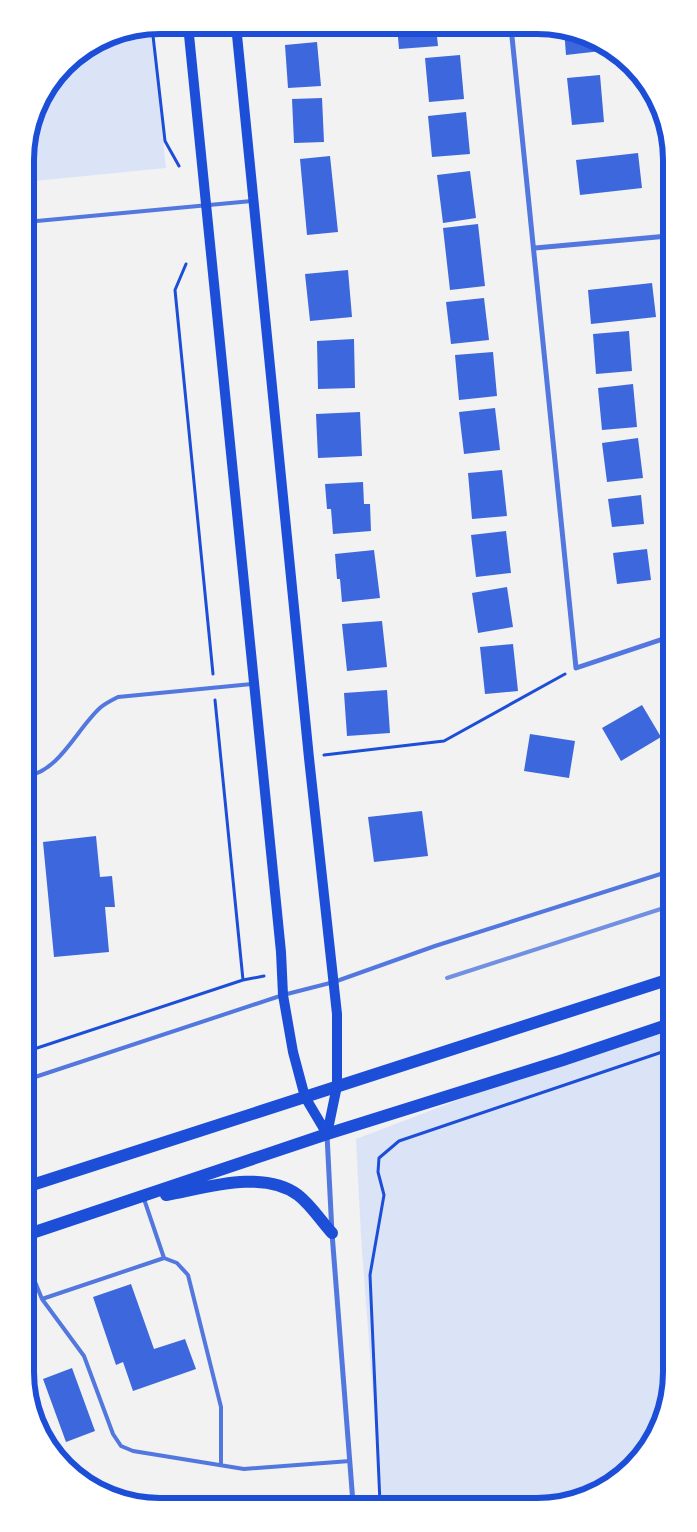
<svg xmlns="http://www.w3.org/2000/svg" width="697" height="1532" viewBox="0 0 697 1532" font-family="Commissioner,sans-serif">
  <rect width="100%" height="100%" fill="#f2f2f2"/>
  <path fill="#dbe4f7" d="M151 27 166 168 25 182V151L39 100 71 59 108 35Z
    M670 1024 672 1381 662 1424 639 1461 572 1502 381 1503 361 1237 356 1139 563 1060Z"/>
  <path fill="#3d67dc" d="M280 26H297V27L280 28Z
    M397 26 436 27 438 46 399 49Z
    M564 28 591 41 610 50 566 55Z
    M317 42 321 86 288 88 285 45Z
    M460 55 464 99 429 102 425 58Z
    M600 75 604 122 572 125 567 78Z
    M322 98 324 142 294 143 292 99Z
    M466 112 470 154 432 157 428 116Z
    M667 151 668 184H665L662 152Z
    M638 153 642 188 580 195 576 160Z
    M330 156 338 232 307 235 300 159Z
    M470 171 476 218 443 223 437 175Z
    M478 224 485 286 450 290 443 228Z
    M348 270 352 317 310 321 305 274Z
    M652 283 656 317 591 324 588 290Z
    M484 298 489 340 451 344 446 302Z
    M629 331 632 371 596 374 593 334Z
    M354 339 355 388 318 389 317 341Z
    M493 352 497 396 459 400 455 355Z
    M633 384 637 427 602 430 598 388Z
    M495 408 500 450 464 454 459 412Z
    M360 412 362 456 318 458 316 414Z
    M638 438 643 478 607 482 602 443Z
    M502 470 507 516 472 519 468 473Z
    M363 482 364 504H370L371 531 333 534 331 509H327L325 484Z
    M641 495 644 524 612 527 608 499Z
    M506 531 511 573 476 577 471 535Z
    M647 549 651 580 617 584 613 553Z
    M374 550 380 598 342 602 340 579H337L335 554Z
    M507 587 513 627 478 633 472 593Z
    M382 621 387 667 347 671 342 624Z
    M513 644 518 691 485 694 480 647Z
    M387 690 390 733 347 736 344 693Z
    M642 705 661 737 621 761 602 728Z
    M530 734 575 741 569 778 524 771Z
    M422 811 428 856 374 862 368 817Z
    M96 836 100 877 112 876 115 907H105L109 952 54 957 43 842Z
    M131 1284 154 1349 185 1339 196 1369 133 1391 123 1362 116 1365 93 1297Z
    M72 1368 95 1431 66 1442 43 1379Z"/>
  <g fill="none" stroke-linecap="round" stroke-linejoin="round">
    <path stroke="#1d4ed8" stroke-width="3" d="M152 27 165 141 179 166
      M186 264 175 290 213 674
      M215 700 243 980
      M324 755 444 741 565 674
      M28 1051 243 980 264 976
      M380 1503 370 1275 384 1195 378 1172 379 1158 399 1141 671 1049"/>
    <path stroke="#5277de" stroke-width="4" d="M26 222 252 201
      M27 776C60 771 77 728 101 707 106 703 112 700 118 697L252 684
      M29 1079 283 995 334 982 435 946 670 871
      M144 1199 164 1258 177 1263 188 1275 221 1407V1465
      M29 1267 42 1299 84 1356 113 1434 121 1446 133 1451 244 1469 350 1461
      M42 1299 164 1258"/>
    <path stroke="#5277de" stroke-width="5" d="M511 27 576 668 669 637
      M535 248 668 236
      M327 1135 332 1233 353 1503"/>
    <path stroke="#1d4ed8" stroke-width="10" d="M188 25C220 334 248 644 281 952L283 995 293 1052 305 1097 327 1134
      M236 25 309 758 337 1014V1086L327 1134"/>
    <path stroke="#1d4ed8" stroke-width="12" d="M29 1186 670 979
      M166 1195C205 1188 263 1169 298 1195 311 1205 321 1221 332 1233
      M29 1234 327 1134 563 1060 670 1024"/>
    <path stroke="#7290e2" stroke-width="4" d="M447 978 670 906"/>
  </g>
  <path d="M0 0H697V1532H0ZM160 34H537A126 126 0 0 1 663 160V1372A126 126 0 0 1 537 1498H160A126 126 0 0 1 34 1372V160A126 126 0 0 1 160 34Z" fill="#fff" fill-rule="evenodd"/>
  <path fill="none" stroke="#1d4ed8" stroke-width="6" d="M160 34H537A126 126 0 0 1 663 160V1372A126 126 0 0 1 537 1498H160A126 126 0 0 1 34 1372V160A126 126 0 0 1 160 34Z"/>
</svg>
